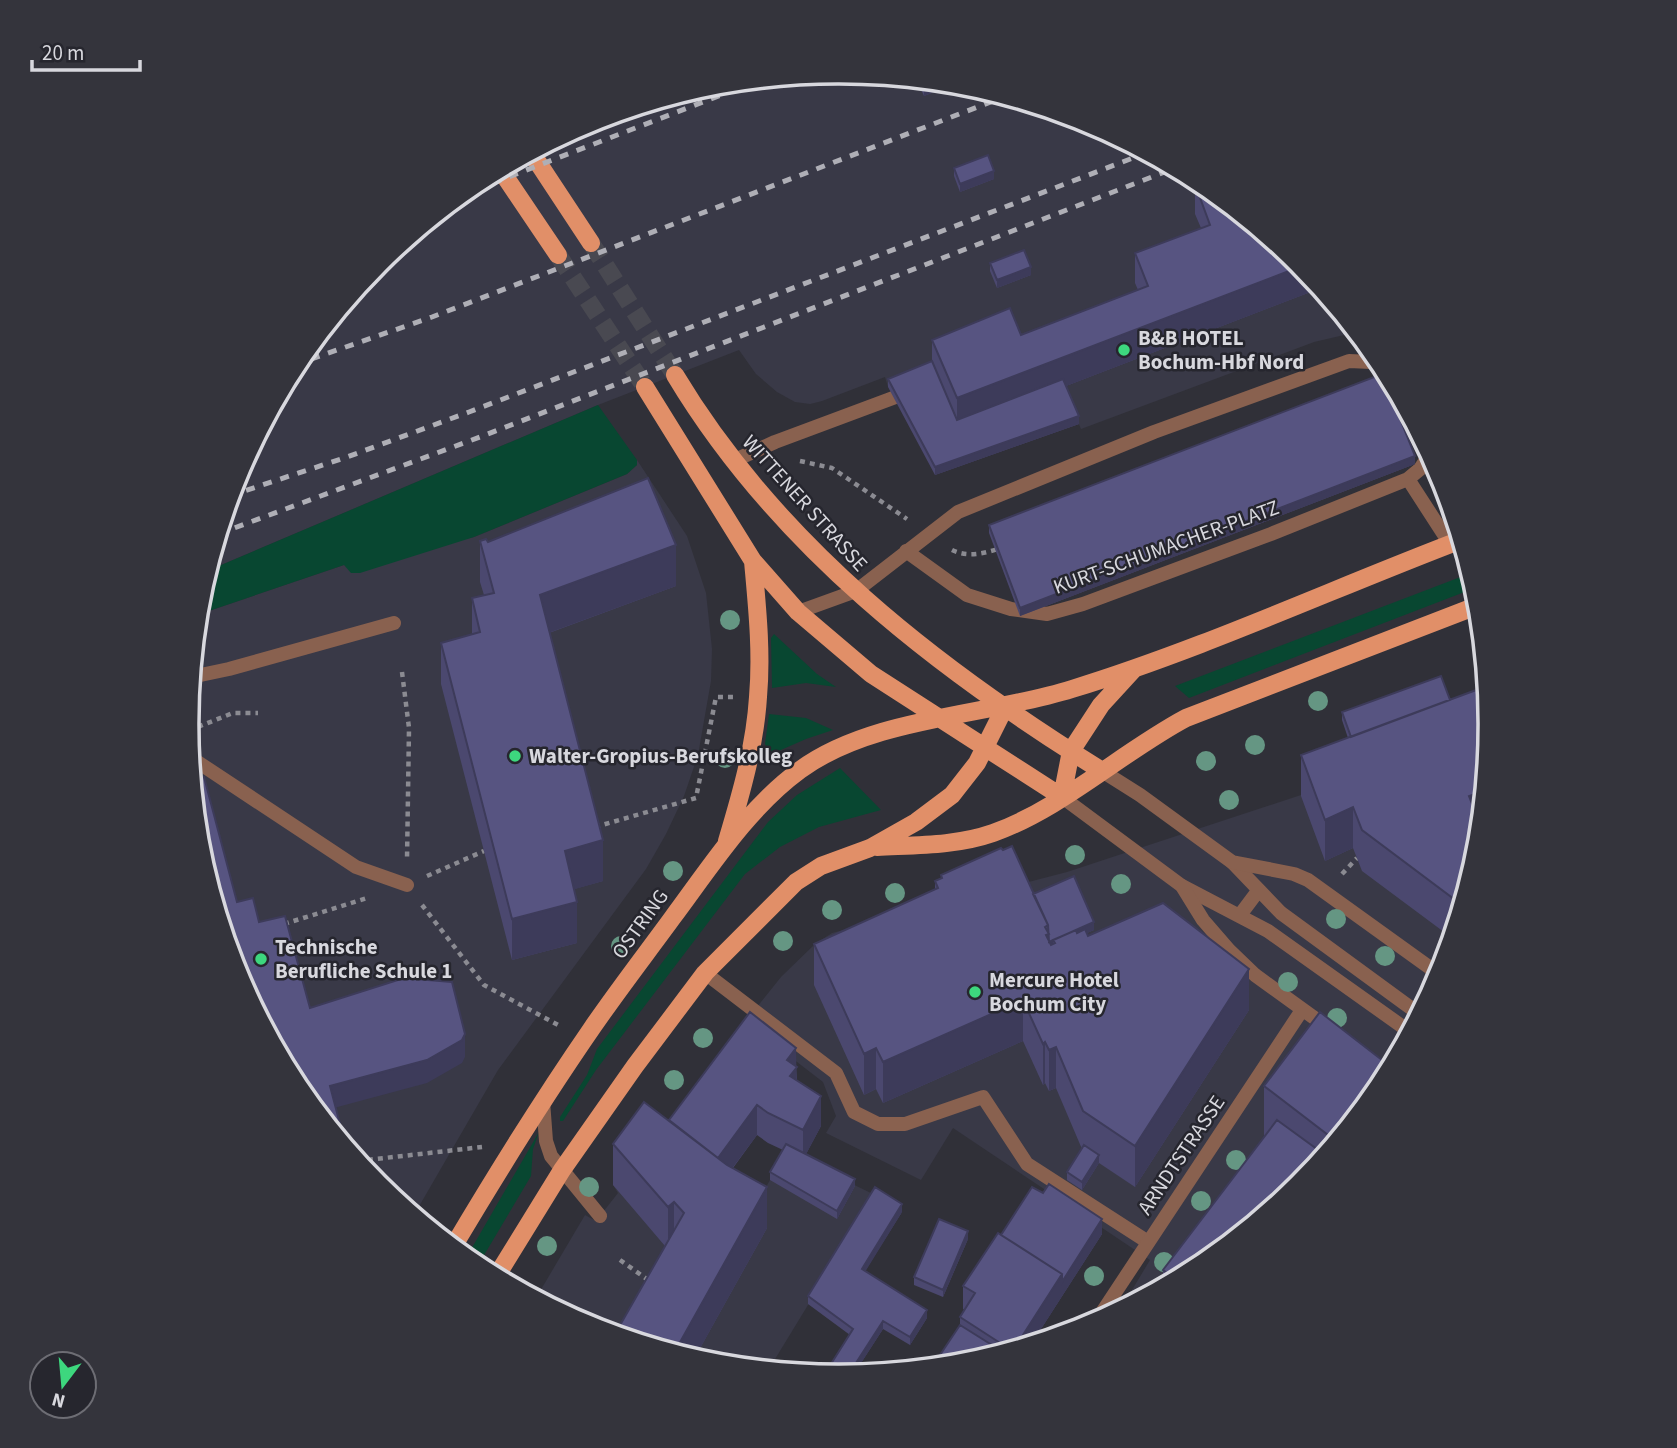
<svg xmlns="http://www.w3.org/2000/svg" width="1677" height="1448" viewBox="0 0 1677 1448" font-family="'Source Sans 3',sans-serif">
  <rect width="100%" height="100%" fill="#303038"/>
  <path fill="#393947" d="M839 72 966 84 1088 122 1201 182 1300 263 1357 332 1314 342 1081 429 1063 387 932 369 888 387 885 377 822 401 810 404 795 402 777 392 756 374 739 350 598 405 207 571 236 474 296 361 378 263 476 181 589 121 712 84Z
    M637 460 687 536 706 593 712 649 711 681 698 755 684 796 666 834 646 869 498 1070 414 1215 377 1185 296 1086 199 851 186 724 197 615 344 565 474 537 627 474 637 465Z
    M1491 722 1478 852 1441 974 1381 1087 1299 1185 1201 1267 1120 1310 1150 1260 953 1128 921 1180 826 1133 836 1116 823 1082 745 1022 781 977 815 944 832 933 1067 872 1301 795Z
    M644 1143 749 1217 770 1180 803 1160 875 1195 769 1369 711 1364 589 1326 536 1298 585 1215 596 1221 618 1193 613 1185Z"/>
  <path fill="#084731" d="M598 405 637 460V465L627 474 474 537 360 573H351L344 565 197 615 199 596 207 571Z
    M1471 573 1475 588 1189 698 1175 686Z
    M774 634 817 674 836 687 806 683 772 688 771 638Z
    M769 714 806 718 833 730 806 739 774 753 768 750 765 744Z
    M840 768 881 810 819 827 780 847 745 874 596 1070 563 1121H560V1117L587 1075 597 1049 768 822 797 795Z
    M539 1132 533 1149 531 1176 477 1267 466 1258Z"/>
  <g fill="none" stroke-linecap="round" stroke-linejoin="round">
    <path stroke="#494951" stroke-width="18" stroke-dasharray="18 9" stroke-linecap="butt" d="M591 243 675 375
      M558 255 645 387"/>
    <path stroke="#8b8b92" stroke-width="4.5" stroke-dasharray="5 5" stroke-linecap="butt" d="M800 461 832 468 907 519
      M952 550C968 558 985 553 1001 548
      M402 672 409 728 407 860
      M192 734 195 728 233 713H258
      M595 827 696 798 716 697H733
      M1342 874 1357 858
      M427 876 484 851
      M422 905 484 985 560 1026
      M284 924 367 898
      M358 1161 482 1147
      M620 1260 651 1282"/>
    <path stroke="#89614f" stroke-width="14" d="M733 461 775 442 909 392
      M1408 479 1450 544 1458 546
      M906 551 967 595 1011 609 1047 614 1083 604 1271 534 1408 479 1420 469 1430 454
      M798 612 856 591 958 512 1154 432 1349 361 1371 362 1383 366
      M191 677 229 669 394 623
      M190 757 356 867 407 885
      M1232 862 1281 913 1419 1014
      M1182 886 1268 931 1410 1032
      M1240 915 1258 891
      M705 973 836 1073 854 1112 878 1124H905L983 1097 1027 1164 1148 1242
      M543 1101 546 1141 551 1156 600 1216"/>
    <path stroke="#89614f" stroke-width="14" d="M1102 771 1140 795 1232 862 1294 874 1308 880 1440 975
      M1062 797 1182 886 1203 920 1229 950 1255 975 1331 1030
      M1095 1323 1302 1010"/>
    <path stroke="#e18f68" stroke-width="18" d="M531 152 591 243
      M500 169 558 255
      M675 375C777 545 936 668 1102 771
      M645 387 753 561 798 612 871 674 1062 797
      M1062 797 1071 751 1101 705 1134 669
      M727 841C741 794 755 746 758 697 762 652 757 606 753 561
      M877 847C915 845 956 846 993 833 1061 809 1122 752 1186 718L1479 605
      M453 1247C497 1173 543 1099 592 1028 618 990 646 954 673 917 711 866 748 808 800 770 872 717 987 716 1072 689 1205 648 1332 589 1461 540
      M496 1277 562 1170 635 1066 705 973 796 882 821 866 870 848 916 822 952 795 977 763 1005 707"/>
    <path stroke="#afafb6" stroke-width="5" stroke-dasharray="9 9" stroke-linecap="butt" d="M459 196 760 80
      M294 365 432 317 1006 96
      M229 496 347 457 469 412 1146 153
      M218 534 480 437 1175 168"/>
  </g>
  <g fill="#659683">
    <circle cx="730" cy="620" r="10"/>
    <circle cx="1318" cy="701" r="10"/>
    <circle cx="1255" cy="745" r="10"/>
    <circle cx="725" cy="758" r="10"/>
    <circle cx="1206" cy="761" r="10"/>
    <circle cx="1229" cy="800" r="10"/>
    <circle cx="1075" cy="855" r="10"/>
    <circle cx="673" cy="871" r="10"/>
    <circle cx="1121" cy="884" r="10"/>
    <circle cx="895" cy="893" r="10"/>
    <circle cx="832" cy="910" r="10"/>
    <circle cx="1336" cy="919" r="10"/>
    <circle cx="783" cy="941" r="10"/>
    <circle cx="621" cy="946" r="10"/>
    <circle cx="1385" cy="956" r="10"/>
    <circle cx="1288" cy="982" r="10"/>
    <circle cx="1337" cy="1018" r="10"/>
    <circle cx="703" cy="1038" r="10"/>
    <circle cx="674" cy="1080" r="10"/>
    <circle cx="1236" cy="1160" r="10"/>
    <circle cx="589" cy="1187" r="10"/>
    <circle cx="1201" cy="1201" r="10"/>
    <circle cx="547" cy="1246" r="10"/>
    <circle cx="1164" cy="1262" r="10"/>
    <circle cx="1094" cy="1276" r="10"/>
  </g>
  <path fill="#4b486f" d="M917 80 957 83 924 96Z
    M954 168 994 179 960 192 954 176Z
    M1195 184 1300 263 1321 288 1066 386 1079 424 935 475 888 387V379L932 361V340L1021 335 1138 290 1135 283V253L1201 228 1195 214Z
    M990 263 1031 275 997 288 990 271Z
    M1415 464 1020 616 989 533V525Z
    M480 541 676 586 549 633 603 881 574 889 577 943 512 960 441 684V643L472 634V598L484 595 480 582Z
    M1342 712 1478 852 1452 938 1362 871 1353 848 1325 861 1301 796V755L1348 738 1342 720Z
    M941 875 1033 894 1094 930 1087 933 1088 936 1249 1010 1135 1187 1099 1163 1082 1190 1067 1180V1172L1082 1149 1056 1088 1049 1091 1045 1083 1043 1085 1023 1041 883 1103 876 1089 864 1095 814 985V944L935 889V881L941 878Z
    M796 1066 797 1081 821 1126 806 1154 855 1186 837 1219 770 1180V1172L783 1150 768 1143 757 1135 733 1168 767 1228 694 1359 615 1334 665 1246 613 1185V1144Z
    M1264 1086 1381 1087 1299 1185 1201 1267 1163 1287V1270L1264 1137Z
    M902 1212 865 1271 927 1318 910 1345 883 1329 859 1366 865 1374 838 1376 850 1335 808 1304V1296Z
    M1102 1234 1032 1343 965 1364 960 1325V1317L965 1310 963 1309V1286L1001 1235Z
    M968 1239 943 1297 914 1285V1277Z"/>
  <path fill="#3d3b5a" d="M941 82 957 83 924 96V89Z
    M994 171V179L960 192V184Z
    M1302 266 1321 288 957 428V398Z
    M1031 267V275L997 288V280Z
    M1079 416V424L935 475V467Z
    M1415 456V464L1020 616V608Z
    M676 545V586L540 636V595Z
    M1484 791 1480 833 1469 796Z
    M1353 807V848L1325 861V820Z
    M603 840V881L565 892V851Z
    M577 902V943L512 960V919Z
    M1094 922V930L1055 947 1053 940V948L1049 942Z
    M1249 969V1010L1135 1187V1146Z
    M1023 1000V1041L883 1103V1062Z
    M465 1034V1057L462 1063 427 1083 330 1109V1086Z
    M1045 1042V1083L1043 1085V1044Z
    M1056 1047V1088L1049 1091V1050Z
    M796 1048 797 1097 790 1106 787 1060Z
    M876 1048V1089L864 1095V1054Z
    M821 1096V1126L803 1160V1130Z
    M757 1105V1135L713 1194V1165Z
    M1099 1155V1163L1082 1190V1182Z
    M855 1179V1186L837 1219V1211Z
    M767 1187V1228L694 1359 674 1353Z
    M674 1202V1243L668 1248V1207Z
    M902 1204V1212L862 1277V1269Z
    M1102 1219V1234L1032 1343 1014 1349 1062 1274Z
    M968 1231V1239L943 1297V1290Z
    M927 1310V1318L910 1345V1337Z
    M883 1321V1329L856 1371V1363Z"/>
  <path fill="#575481" stroke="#3d3b5a" stroke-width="2" d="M920 80 941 82 924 89Z
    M988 155 994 171 960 184 954 168Z
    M1201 182 1302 266 957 398 932 340 1010 308 1021 335 1148 286 1135 253 1210 225 1195 184Z
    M1024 250 1031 267 997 280 990 263Z
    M932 361 957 420 1063 379 1079 416 935 467 888 379Z
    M1382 374 1415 456 1020 608 989 525Z
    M648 478 676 545 540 595 603 840 565 851 577 902 512 919 441 643 480 632 472 598 494 593 480 541 486 539 488 542Z
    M1441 676 1450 700 1351 737 1342 712Z
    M1487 686 1491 724 1484 791 1469 796 1476 814 1481 818 1478 852 1462 905 1362 830 1353 807 1325 820 1301 755Z
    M204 777 237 902 253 898 259 922 285 916 310 1008 404 978 452 982 465 1034 462 1040 427 1060 330 1086 346 1147 296 1086 236 973 199 851 192 780Z
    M1012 846 1048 925 1045 927 1049 934 1046 935 1051 945 1055 943 1053 940 1076 930 1077 933 1085 929 1088 936 1163 903 1249 969 1135 1146 1083 1111 1056 1047 1049 1050 1045 1042 1043 1044 1023 1000 883 1062 876 1048 864 1054 814 944 938 888 935 881 942 878 941 875 1001 848 1003 850Z
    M1074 876 1094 922 1049 942 1048 925 1033 894Z
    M750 1012 796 1048 787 1060 797 1067 790 1076 821 1096 803 1130 768 1113 757 1105 718 1158 669 1120Z
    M1320 1012 1391 1067 1381 1087 1336 1141 1264 1086Z
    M644 1102 727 1165 767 1187 674 1353 615 1334 684 1213 674 1202 668 1207 613 1144Z
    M1277 1120 1325 1155 1299 1185 1201 1267 1176 1280 1163 1270Z
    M786 1144 855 1179 837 1211 770 1172Z
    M1084 1145 1099 1155 1082 1182 1067 1172Z
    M1049 1184 1102 1219 1062 1282V1274L1001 1235 1032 1187 1043 1193Z
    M875 1187 902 1204 862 1269 927 1310 910 1337 883 1321 856 1363 865 1369 862 1374 838 1376 824 1375 853 1329 808 1296Z
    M939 1219 968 1231 943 1290 914 1277Z
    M998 1233 1062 1274 1014 1349 1011 1350 960 1317 975 1293 963 1286Z
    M960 1325 1003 1352 965 1364 932 1367Z"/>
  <g fill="#3dd77e" stroke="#26262e" stroke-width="2.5">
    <circle cx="1124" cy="350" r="7"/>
    <circle cx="515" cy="756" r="7"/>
    <circle cx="261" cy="959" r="7"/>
    <circle cx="975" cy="992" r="7"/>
  </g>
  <g text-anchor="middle" stroke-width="5" stroke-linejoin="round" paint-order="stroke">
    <g font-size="21" font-weight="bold" fill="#d8d8de" stroke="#26262e" text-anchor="start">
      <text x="1138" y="345">B&amp;B HOTEL<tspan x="1138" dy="24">Bochum-Hbf Nord</tspan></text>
      <text x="529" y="763">Walter-Gropius-Berufskolleg</text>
      <text x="275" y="954">Technische<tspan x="275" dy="24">Berufliche Schule 1</tspan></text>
      <text x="989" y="987">Mercure Hotel<tspan x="989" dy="24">Bochum City</tspan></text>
    </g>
    <g font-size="21" fill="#d8d8de" stroke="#26262e">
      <text transform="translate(805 503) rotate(48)" y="7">WITTENER STRASSE</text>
      <text transform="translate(1166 547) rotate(-20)" y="7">KURT-SCHUMACHER-PLATZ</text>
      <text transform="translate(640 924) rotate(-54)" y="7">OSTRING</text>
      <text transform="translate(1181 1155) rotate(-56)" y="7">ARNDTSTRASSE</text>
    </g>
  </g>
  <path d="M0 0H1677V1448H0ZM838 84H839A639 639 0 0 1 1478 723V725A639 639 0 0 1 839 1364H838A639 639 0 0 1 199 725V723A639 639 0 0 1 838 84Z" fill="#34343c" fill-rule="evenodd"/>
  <path fill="none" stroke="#d8d8de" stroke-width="3.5" d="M838 84H839A639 639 0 0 1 1478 723V725A639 639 0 0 1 839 1364H838A639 639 0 0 1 199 725V723A639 639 0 0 1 838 84Z"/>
  <g transform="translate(63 1385) rotate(196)"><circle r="33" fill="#26262e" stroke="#6d6d74" stroke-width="2"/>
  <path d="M0-5L12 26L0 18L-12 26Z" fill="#3dd77e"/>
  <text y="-10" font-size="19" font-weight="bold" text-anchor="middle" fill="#d8d8de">N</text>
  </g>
  <path d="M32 60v10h108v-10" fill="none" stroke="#d8d8de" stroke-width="3.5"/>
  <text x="42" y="60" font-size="21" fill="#d8d8de" stroke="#26262e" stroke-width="5" paint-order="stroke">20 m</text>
</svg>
